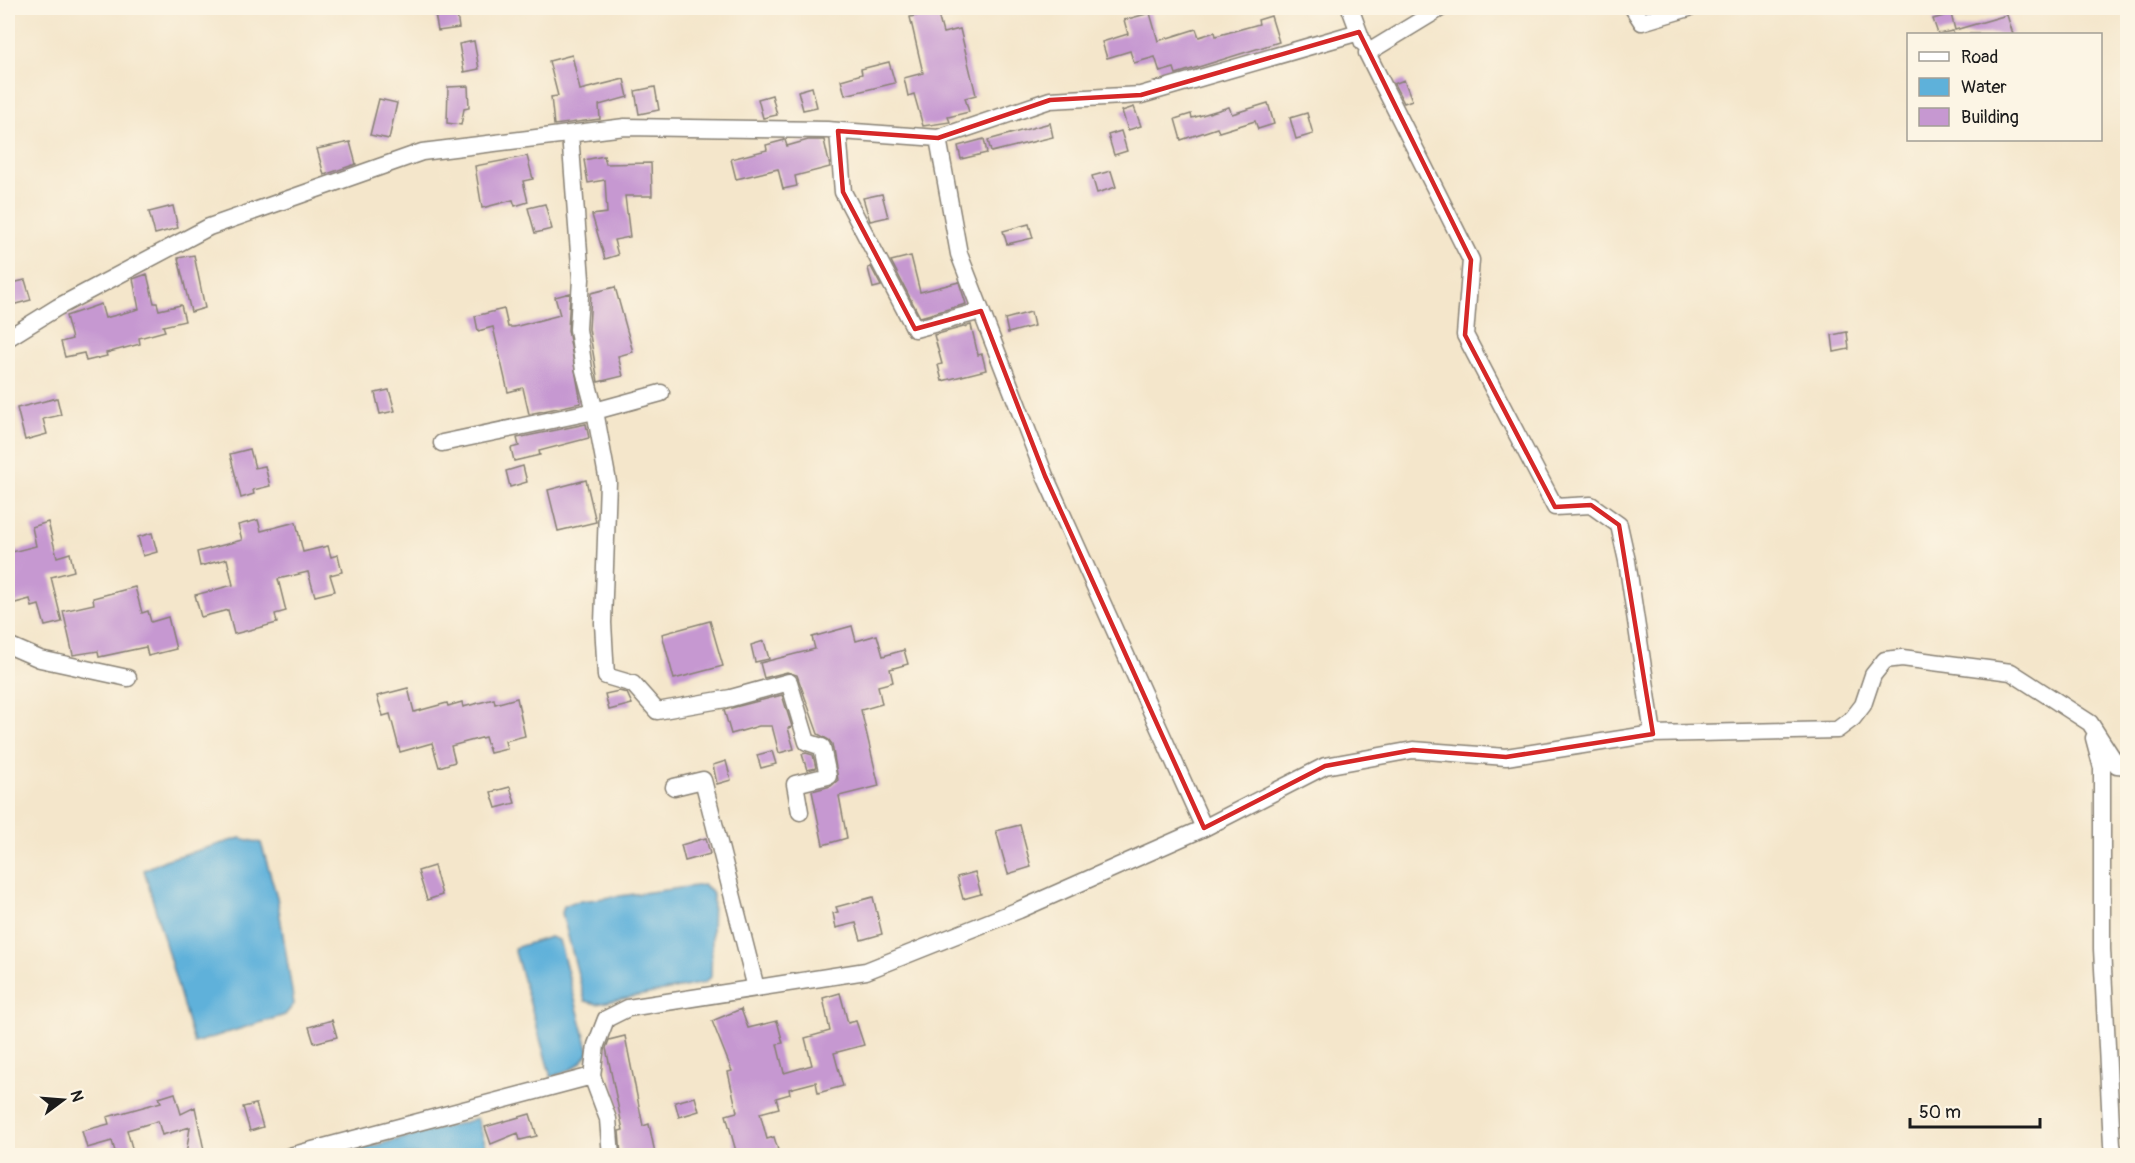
<svg xmlns="http://www.w3.org/2000/svg" width="2135" height="1163" viewBox="0 0 2135 1163" font-family="Pangolin,sans-serif">
  <rect width="100%" height="100%" fill="#fcf5e5"/>
  <filter id="ink" filterUnits="userSpaceOnUse"><feTurbulence type="fractalNoise" baseFrequency=".0167" numOctaves="2"/><feDisplacementMap in="SourceGraphic" scale="12" xChannelSelector="R" yChannelSelector="G"/><feConvolveMatrix kernelMatrix="1 2 1 2 8 2 1 2 1" color-interpolation-filters="sRGB"/></filter>
  <filter id="wash" filterUnits="userSpaceOnUse"><feTurbulence type="fractalNoise" baseFrequency=".008" numOctaves="4" result="noise"/><feDisplacementMap in="SourceGraphic" scale="24" xChannelSelector="R" yChannelSelector="G"/><feGaussianBlur stdDeviation="1.35" result="paint"/><feColorMatrix in="noise" values="0 0 0 0 0 0 0 0 0 0 0 0 0 0 0 0 0 1.4 0 .05"/><feComposite in="paint" operator="in"/></filter>
  <g filter="url(#wash)">
    <rect width="100%" height="100%" fill="#f4e6cb"/>
    <path fill="#5eb1da" stroke="#3d667b" stroke-width="1.5" d="M240 838 261 843 277 897 294 1004 285 1015 194 1043 144 870 165 860Z
      M703 885 711 890 713 895 711 977 704 983 597 1004 585 1001 562 913 564 906 574 902Z
      M550 937 559 940 589 1052C579 1068 569 1071 551 1077L514 948Z
      M477 1118 489 1155H338L465 1122Z"/>
    <g id="blocks">
      <path fill="#c698d1" d="M434 8H456L459 28 438 31Z
        M937 11 943 33 960 29 976 95 965 98 969 112 948 117 950 122 923 126 914 94 908 96 904 78 923 73 910 17Z
        M1150 13 1158 41 1196 29 1199 37 1215 32 1216 36 1259 24 1258 20 1271 16 1279 42 1176 74 1174 68 1160 72 1155 57 1134 63 1130 51 1107 58 1102 42 1128 34 1124 20Z
        M1951 14 1955 30 2007 15 2013 34H1953V31L1938 34 1933 19Z
        M474 41 479 69 464 72 459 44Z
        M572 55 580 90 624 79 628 97 599 105 600 119 554 125 551 97 558 96 549 61Z
        M889 62 895 83 845 95 841 80 862 74 861 69Z
        M1404 80 1412 100 1404 103 1394 84Z
        M468 86 469 108 464 109 461 125 447 123 448 87Z
        M655 87 659 110 639 114 635 91Z
        M812 87 817 107 803 110 798 91Z
        M772 95 777 115 763 118 758 99Z
        M379 99 397 103 389 139 370 135Z
        M1268 103 1274 124 1258 129 1255 121 1219 132 1217 128 1181 140 1175 119 1191 114 1192 118 1229 107 1232 114Z
        M1134 107 1141 126 1128 130 1122 111Z
        M1307 113 1313 134 1296 139 1290 118Z
        M1050 123 1053 137 991 152 988 140Z
        M1121 131 1127 151 1114 155 1108 135Z
        M984 139 987 153 961 159 958 146Z
        M785 140 787 146 808 140H824L830 167 795 176 797 186 783 189 778 169 736 179 731 159 767 150 766 145Z
        M350 142 356 164 324 175 317 149Z
        M527 156 533 179 523 181 528 202 515 206 513 200 482 208 475 166Z
        M604 156 606 164 651 163 652 196H625L630 237 614 240 618 255 605 259 592 215 607 213 605 180 588 183 584 160Z
        M1111 171 1116 187 1097 193 1092 176Z
        M882 194 888 217 870 221 863 198Z
        M545 204 552 229 535 233 528 208Z
        M173 206 178 228 155 234 149 212Z
        M1029 224 1033 238 1007 244 1003 231Z
        M194 255 205 308 191 312 178 258Z
        M911 256 920 292 959 282 966 304 920 317 891 261Z
        M871 267 881 286 873 288 868 268Z
        M147 274 154 303H157L159 310 181 305 185 321 163 326 165 331 139 338 140 344 106 353 107 356 86 361 84 353 65 357 61 342 72 339 66 316 101 304 105 318 139 309 133 279Z
        M25 280 31 300 8 306V284Z
        M615 287 633 352 618 356 623 376 598 382 589 329 591 293Z
        M570 293 568 330 581 403 529 414 523 388 508 392 493 327 478 331 475 316 504 309 508 327H514L560 315 555 297Z
        M1031 312 1034 326 1008 333 1005 319Z
        M971 325 978 355 982 354 986 370 942 381 938 365 942 364 934 335Z
        M1847 332 1849 349 1834 352 1832 335Z
        M389 390 395 411 380 414 375 393Z
        M57 398 61 415 43 419 47 434 25 440 17 408Z
        M586 424 589 438 539 451 540 455 514 461 511 448 519 446 517 438Z
        M250 449 255 468 265 466 270 486 253 490 254 494 241 498 230 454Z
        M523 466 527 482 510 487 506 471Z
        M586 480 596 522 558 531 548 490Z
        M258 520 261 531 296 522 303 552 328 546 331 557 338 555 342 572 330 575 335 591 315 596 308 572 278 579 286 611 275 614 277 623 234 634 228 610 201 617 195 595 233 585 227 559 200 566 197 552 242 540 238 525Z
        M48 522 57 557 70 553 74 571 51 577 62 622 45 626 39 605 32 607 30 599 8 605V553L36 546 32 527Z
        M152 533 157 552 143 556 138 537Z
        M135 587 142 613 148 611 151 622 168 617 176 649 148 656 146 647 99 657 98 651 73 655 63 611 94 604 93 598Z
        M710 621 723 666 674 679 662 634Z
        M852 626 856 641 877 635 883 656 904 650 908 664 890 669 893 682 878 686 882 704 861 710 879 786 839 796 847 838 823 845 812 791 831 786 838 780 832 744 829 740 818 734 797 675 787 672 764 678 760 663 815 649 812 637Z
        M764 641 769 659 755 662 751 645Z
        M408 688 414 712 447 703 448 706 462 702 463 707 494 699 495 704 517 698 525 736 505 741 507 749 490 753 485 737 451 746 455 762 439 767 432 743 400 752 390 714 383 716 377 696Z
        M619 691 627 693 632 704 609 710 605 694Z
        M782 695 792 727 788 728 794 749 779 753 772 726H759L731 734 724 710Z
        M772 751 776 764 761 768 757 755Z
        M806 753 813 755 816 768 807 770 802 754Z
        M726 761 731 780 717 784 713 765Z
        M510 787 515 803 496 808 491 792Z
        M1020 825 1031 867 1008 874 996 831Z
        M706 838 710 854 685 861 681 845Z
        M434 866 442 895 427 900 418 871Z
        M975 872 981 894 963 899 957 877Z
        M873 897 882 934 861 940 856 923 836 928 833 913 838 912 836 907Z
        M840 993 848 1023 856 1021 864 1045 834 1053 843 1086 818 1093 816 1082 789 1089 790 1094 776 1098 779 1108 760 1113 767 1139 774 1137 778 1150 758 1155H737L726 1115 737 1112 728 1072 732 1071 712 1021 741 1009 748 1028 777 1021 783 1043 777 1044 784 1073 812 1065 805 1038 830 1031 823 998Z
        M332 1020 337 1037 314 1043 309 1027Z
        M625 1036 643 1126 649 1124 655 1153 644 1155H621L619 1131 623 1130 606 1048 609 1040Z
        M175 1093 181 1114 195 1107 205 1155H186L190 1127 162 1135 158 1121 127 1130 134 1155H116L112 1141 87 1148 82 1131 109 1124 107 1117 161 1102 159 1098Z
        M695 1097 699 1111 679 1117 675 1102Z
        M256 1104 263 1127 250 1131 243 1107Z
        M530 1114 537 1136 520 1140 518 1133 491 1144 485 1127Z"/>
    </g>
  </g>
  <g filter="url(#ink)">
    <use href="#blocks" fill-opacity="0" stroke="#888174" stroke-width="1.5"/>
    <g fill="none" stroke-linecap="round" stroke-linejoin="round">
      <g stroke="#888174" stroke-width="19">
        <path id="minor" d="M1350 8 1363 43
          M1441 8 1367 53 1471 260 1465 335 1555 507 1591 505 1619 525 1627 561 1653 734
          M1633 8 1642 22 1689 8
          M838 131 843 192 915 329 981 311
          M8 338 58 307 209 227 422 152 625 127 827 130 938 138
          M661 393 595 411 608 482 603 623 606 676 633 684 657 711 731 698 789 682 807 742 822 747 828 776 795 784 800 812
          M442 443 595 411 584 370 578 329 581 279 570 134
          M8 645 40 659 128 678
          M2094 738 2102 768V949L2112 1145 2115 1156
          M674 787 703 780 756 988
          M1204 828 1045 476 959 254 938 138 1050 100 1141 95 1359 32
          M592 1076 608 1119 611 1156
          M290 1156 592 1076 596 1045 606 1019 628 1008 866 971 1019 910 1204 828 1325 766 1413 750 1506 757 1653 734 1837 730 1853 718 1863 705 1873 675 1885 660 1902 658 2011 672 2090 723 2117 765 2128 766"/>
      </g>
      <use href="#minor" stroke="#fff" stroke-width="16"/>
    </g>
  </g>
  <path fill="none" stroke="#d62828" stroke-width="4.5" stroke-linejoin="round" d="M1359 32 1471 260 1465 335 1555 507 1591 505 1619 525 1653 734 1506 757 1413 750 1325 766 1204 828 1045 476 981 311 915 329 843 192 838 131 938 138 1050 100 1141 95Z"/>
  <rect width="2135" height="1163" fill="none" stroke="#fcf5e5" stroke-width="30"/>
  <rect x="1907" y="33" width="195" height="108" fill="#fcf5e5" stroke="#a29e95" stroke-width="1.5"/>
  <rect x="1919" y="52" width="30" height="9" fill="#ffffff" stroke="#a29e95" stroke-width="1.5"/>
  <text x="1961" y="63" font-size="18" fill="#1c1c1c">Road</text>
  <rect x="1919" y="78" width="30" height="18" fill="#5eb1da" stroke="#a29e95" stroke-width="1.5"/>
  <text x="1961" y="93" font-size="18" fill="#1c1c1c">Water</text>
  <rect x="1919" y="108" width="30" height="18" fill="#c698d1" stroke="#a29e95" stroke-width="1.5"/>
  <text x="1961" y="123" font-size="18" fill="#1c1c1c">Building</text>
  <g transform="translate(63 1100) rotate(74)" stroke="#fcf5e5" stroke-width="4.5" paint-order="stroke">
  <path d="M0-4.5L10 22L0 15L-10 22Z" fill="#1c1c1c"/>
  <text y="-9" font-size="16" font-weight="bold" text-anchor="middle" fill="#1c1c1c">N</text>
  </g>
  <path d="M1910 1118v9h130v-9" fill="none" stroke="#1c1c1c" stroke-width="3"/>
  <text x="1919" y="1118" font-size="18" fill="#1c1c1c" stroke="#fcf5e5" stroke-width="4.5" paint-order="stroke">50 m</text>
</svg>
